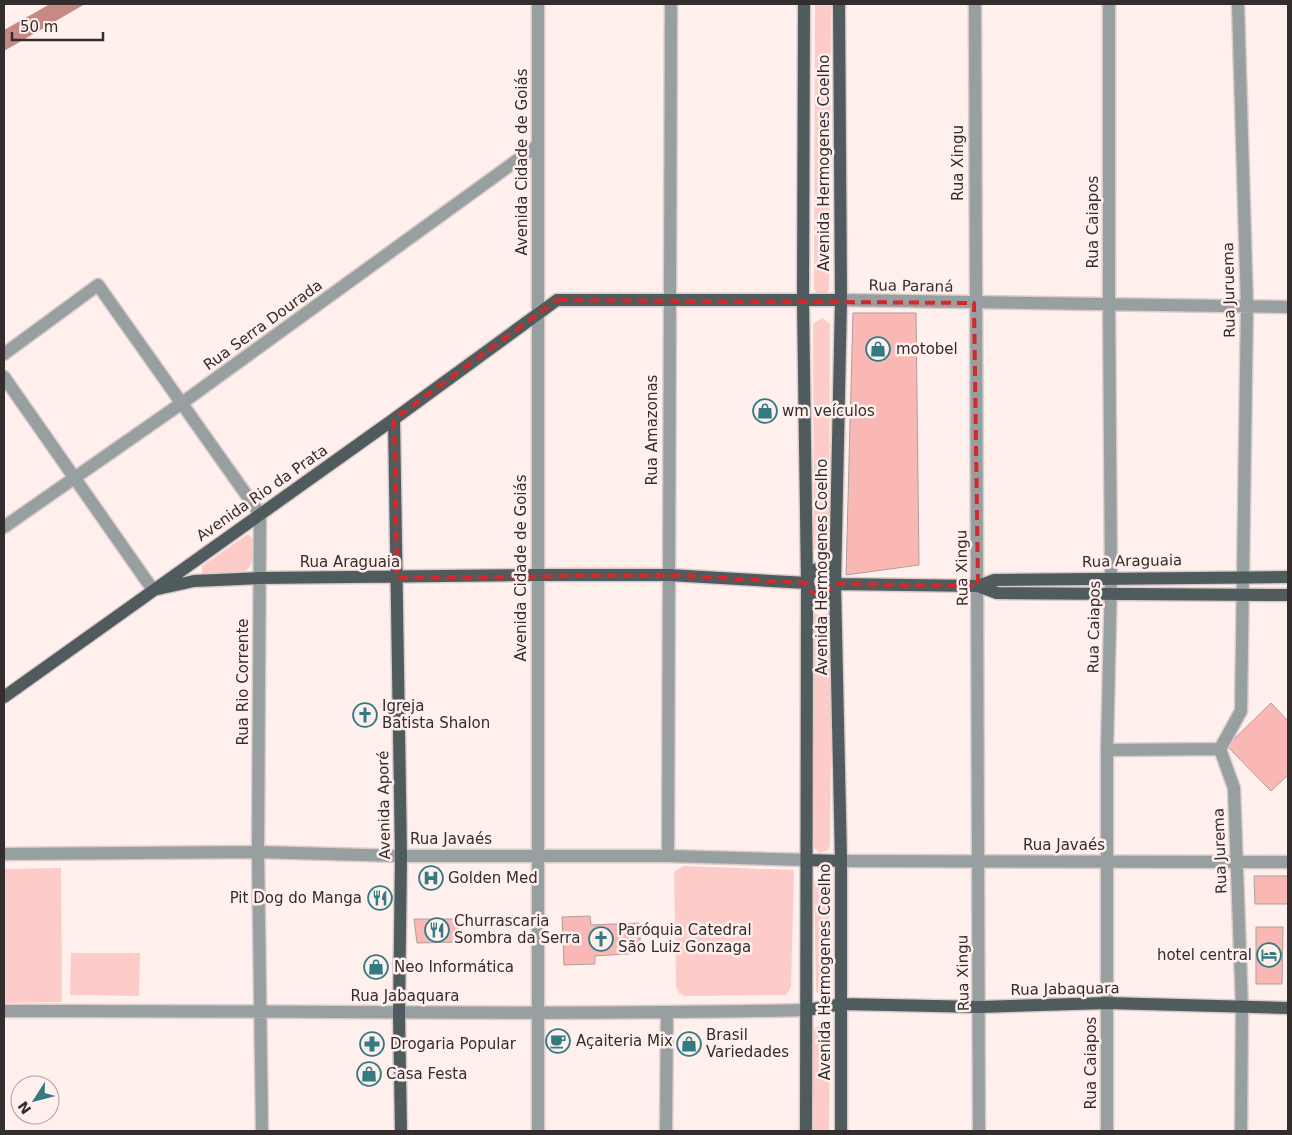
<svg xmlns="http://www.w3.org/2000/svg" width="1292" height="1135" viewBox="0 0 1292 1135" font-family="'DejaVu Sans',sans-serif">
  <rect width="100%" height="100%" fill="#ffefed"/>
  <path fill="#fdccc9" d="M815 4H831L829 290 826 294 819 295 814 289Z
    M822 318 830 324 829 549H814L813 324Z
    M248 534 254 540C253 553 255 566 243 573L205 574 202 572V566Z
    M819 568 831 572V593L822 596 812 592 810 574Z
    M832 612 830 845 828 850 820 853 814 848 813 613 819 615Z
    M683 866 794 870 791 987 786 995 685 996 679 993 676 986 674 872Z
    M61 868 62 1002 4 1003V869Z
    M822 877 828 881 831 992 823 998 816 992 814 883 817 879Z
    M71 953H140L139 996 70 995Z
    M823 1026 830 1032 829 1131H813V1031L817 1027Z"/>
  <path fill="#c78986" d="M50 4H85L4 51V30Z"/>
  <path fill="#fab8b4" stroke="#ad9e9d" d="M853 313H916L919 565 846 575Z
    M1271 703 1288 721V775L1271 791 1227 746Z
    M1254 876H1288V904H1255Z
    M590 916 591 925 639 923 641 953 595 956V964L564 965 562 917Z
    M414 919H457L459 942 417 943Z
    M1256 927H1283L1282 984H1256Z"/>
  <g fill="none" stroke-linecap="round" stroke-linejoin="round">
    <g stroke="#daccca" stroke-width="15">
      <path id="minor" d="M538 4V1131
        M975 4 979 1131
        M1238 4 1247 306 1241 711 1220 749 1234 788 1242 1008 1241 1131
        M841 300 1288 307
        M4 354 98 285 260 514 258 852 262 1131
        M4 377 153 590
        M4 527 182 403 538 145
        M1107 750 1220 749
        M4 854 258 852 401 856H668L808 860
        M668 856 671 4
        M841 861 1288 862
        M4 1011C272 1010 539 1016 807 1010
        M666 1131 667 1013
        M1107 1131V750L1111 578 1109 305V4"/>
    </g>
    <g stroke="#daccca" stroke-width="15">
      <path id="major" d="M804 4 803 302 807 583 806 1131
        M839 4 841 300 835 584 841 861V1131
        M394 419 401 856 399 1014 401 1131
        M808 582a14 14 0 1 1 28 0a14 14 0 1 1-28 0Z
        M835 584 978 586 997 593 1288 595
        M978 586 994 580 1288 577
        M158 589 194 581 260 578 538 575H669L807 583
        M4 697 394 419 557 300H841
        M808 860 841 861
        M807 1010 842 1004 980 1007 1107 1003 1288 1008"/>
    </g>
    <use href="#minor" stroke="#989fa0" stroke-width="12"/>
    <use href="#major" stroke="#4f5b5d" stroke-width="12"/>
  </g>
  <path fill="none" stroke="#d62828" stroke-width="4" stroke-dasharray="10 6" stroke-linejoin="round" d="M557 300 974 303 978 586 838 584 822 596 812 592 807 583 669 575 397 578 394 419Z"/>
  <defs>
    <g id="shop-ring" transform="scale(1.25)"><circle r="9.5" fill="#ffefed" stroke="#337b83" stroke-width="1.5"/><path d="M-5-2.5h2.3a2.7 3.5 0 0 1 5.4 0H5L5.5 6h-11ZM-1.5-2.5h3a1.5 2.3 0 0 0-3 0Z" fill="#337b83"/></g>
    <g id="church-ring" transform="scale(1.25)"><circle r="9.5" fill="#ffefed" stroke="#337b83" stroke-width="1.5"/><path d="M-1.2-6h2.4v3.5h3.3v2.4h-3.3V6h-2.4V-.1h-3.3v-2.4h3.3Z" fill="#337b83"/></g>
    <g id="hospital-ring" transform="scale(1.25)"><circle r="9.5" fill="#ffefed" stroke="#337b83" stroke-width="1.5"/><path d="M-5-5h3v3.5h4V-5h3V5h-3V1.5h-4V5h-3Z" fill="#337b83"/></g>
    <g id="restaurant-ring" transform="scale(1.25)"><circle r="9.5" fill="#ffefed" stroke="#337b83" stroke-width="1.5"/><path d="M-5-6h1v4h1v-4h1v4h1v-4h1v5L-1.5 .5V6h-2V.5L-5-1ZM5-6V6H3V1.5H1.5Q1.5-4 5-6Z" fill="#337b83"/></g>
    <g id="hotel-ring" transform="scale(1.25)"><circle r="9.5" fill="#ffefed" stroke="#337b83" stroke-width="1.5"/><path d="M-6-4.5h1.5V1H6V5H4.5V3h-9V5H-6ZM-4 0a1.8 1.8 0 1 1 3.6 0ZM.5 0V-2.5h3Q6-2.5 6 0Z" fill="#337b83"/></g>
    <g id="cafe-ring" transform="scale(1.25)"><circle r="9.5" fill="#ffefed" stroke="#337b83" stroke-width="1.5"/><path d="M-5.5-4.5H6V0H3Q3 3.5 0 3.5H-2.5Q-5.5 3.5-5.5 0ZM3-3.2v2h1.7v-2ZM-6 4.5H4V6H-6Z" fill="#337b83"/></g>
    <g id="pharmacy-ring" transform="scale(1.25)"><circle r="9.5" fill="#ffefed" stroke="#337b83" stroke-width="1.5"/><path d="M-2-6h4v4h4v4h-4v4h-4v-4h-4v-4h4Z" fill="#337b83"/></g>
  </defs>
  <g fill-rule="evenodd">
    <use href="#shop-ring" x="878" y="349"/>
    <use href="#shop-ring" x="765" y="411"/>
    <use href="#church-ring" x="365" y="715"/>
    <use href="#hospital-ring" x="431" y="878"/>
    <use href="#restaurant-ring" x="380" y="898"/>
    <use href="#restaurant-ring" x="437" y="930"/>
    <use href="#church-ring" x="601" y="939"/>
    <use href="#hotel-ring" x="1269" y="955"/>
    <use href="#shop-ring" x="376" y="967"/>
    <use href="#cafe-ring" x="558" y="1041"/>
    <use href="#pharmacy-ring" x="372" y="1044"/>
    <use href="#shop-ring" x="689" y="1044"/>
    <use href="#shop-ring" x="369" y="1074"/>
  </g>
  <g text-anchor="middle" stroke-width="5" stroke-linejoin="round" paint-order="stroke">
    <g font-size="15" fill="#342d2d" stroke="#ffefed">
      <text transform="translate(522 162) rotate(-90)" y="5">Avenida Cidade de Goiás</text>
      <text transform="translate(824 163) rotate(-90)" y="5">Avenida Hermogenes Coelho</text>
      <text transform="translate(958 163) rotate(-90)" y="5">Rua Xingu</text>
      <text transform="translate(1093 222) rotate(-90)" y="5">Rua Caiapos</text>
      <text transform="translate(911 286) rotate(1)" y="5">Rua Paraná</text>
      <text transform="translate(1229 290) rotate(-91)" y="5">Rua Juruema</text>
      <text transform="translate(263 325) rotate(-36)" y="5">Rua Serra Dourada</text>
      <text transform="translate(652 430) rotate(-90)" y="5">Rua Amazonas</text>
      <text transform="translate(262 493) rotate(-35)" y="5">Avenida Rio da Prata</text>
      <text transform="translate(1132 561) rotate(-1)" y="5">Rua Araguaia</text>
      <text x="350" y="567">Rua Araguaia</text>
      <text transform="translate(822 567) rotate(-90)" y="5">Avenida Hermogenes Coelho</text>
      <text transform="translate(521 568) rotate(-90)" y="5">Avenida Cidade de Goiás</text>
      <text transform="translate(962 568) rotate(-91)" y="5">Rua Xingu</text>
      <text transform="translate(1094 627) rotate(-89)" y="5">Rua Caiapos</text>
      <text transform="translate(243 682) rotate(-90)" y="5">Rua Rio Corrente</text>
      <text transform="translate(384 805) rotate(-91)" y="5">Avenida Aporé</text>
      <text x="451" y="844">Rua Javaés</text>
      <text x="1064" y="850">Rua Javaés</text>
      <text transform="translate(1220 851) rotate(-92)" y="5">Rua Jurema</text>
      <text transform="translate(825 972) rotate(-90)" y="5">Avenida Hermogenes Coelho</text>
      <text transform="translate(963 973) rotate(-91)" y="5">Rua Xingu</text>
      <text transform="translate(1065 989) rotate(-1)" y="5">Rua Jabaquara</text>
      <text x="405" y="1001">Rua Jabaquara</text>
      <text transform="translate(1091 1063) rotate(-90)" y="5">Rua Caiapos</text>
    </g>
    <g font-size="15" fill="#342d2d" stroke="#ffefed" text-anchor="start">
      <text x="896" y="354">motobel</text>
      <text x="782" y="416">wm veículos</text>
      <text x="382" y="711">Igreja<tspan x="382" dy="17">Batista Shalon</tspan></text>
      <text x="448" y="883">Golden Med</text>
      <text x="362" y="903" text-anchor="end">Pit Dog do Manga</text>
      <text x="454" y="926">Churrascaria<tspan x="454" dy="17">Sombra da Serra</tspan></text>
      <text x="618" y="935">Paróquia Catedral<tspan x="618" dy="17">São Luiz Gonzaga</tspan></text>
      <text x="1252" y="960" text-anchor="end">hotel central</text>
      <text x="394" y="972">Neo Informática</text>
      <text x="706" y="1040">Brasil<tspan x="706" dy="17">Variedades</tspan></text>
      <text x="576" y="1046">Açaiteria Mix</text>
      <text x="390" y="1049">Drogaria Popular</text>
      <text x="386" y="1079">Casa Festa</text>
    </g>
  </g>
  <rect width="1292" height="1135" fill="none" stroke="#342d2d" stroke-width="10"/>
  <g transform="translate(35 1100) rotate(234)"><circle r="24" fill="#ffefed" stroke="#aea1a0"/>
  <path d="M0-4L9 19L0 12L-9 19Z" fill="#337b83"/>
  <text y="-8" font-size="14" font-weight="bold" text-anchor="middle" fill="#342d2d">N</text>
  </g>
  <path d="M12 32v8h91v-8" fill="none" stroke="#342d2d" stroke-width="2.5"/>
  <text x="20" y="32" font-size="15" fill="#342d2d" stroke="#ffefed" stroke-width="4" paint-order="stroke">50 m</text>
</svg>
